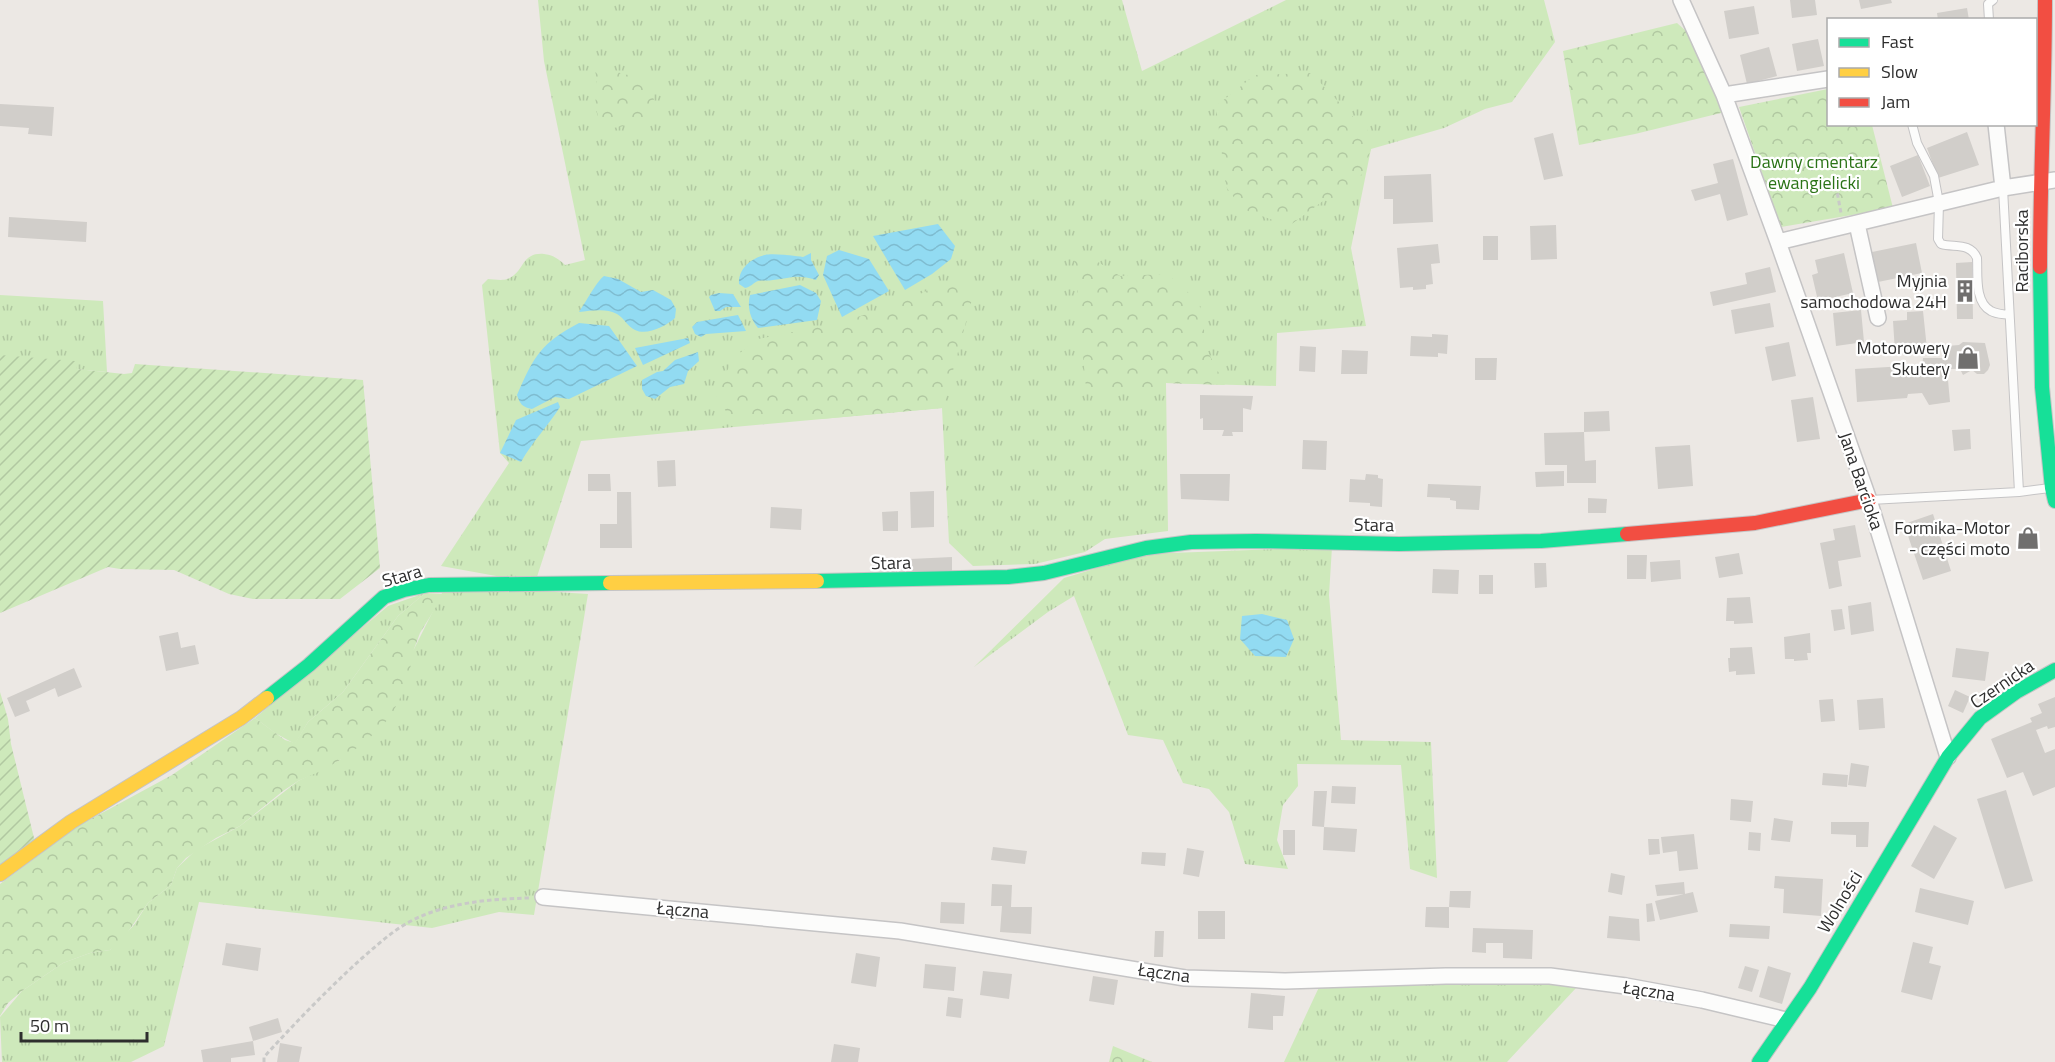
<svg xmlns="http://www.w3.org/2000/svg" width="2055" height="1062" viewBox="0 0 2055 1062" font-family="'Titillium Web',sans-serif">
  <defs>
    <pattern id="grass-tufts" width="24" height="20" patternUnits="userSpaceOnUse" patternTransform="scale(1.5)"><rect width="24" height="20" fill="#cee9bb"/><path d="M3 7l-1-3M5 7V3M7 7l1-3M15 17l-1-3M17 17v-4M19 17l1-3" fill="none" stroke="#b1c8a1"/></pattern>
    <pattern id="forest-crowns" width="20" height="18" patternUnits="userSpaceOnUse" patternTransform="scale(1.5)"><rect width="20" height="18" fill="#cee9bb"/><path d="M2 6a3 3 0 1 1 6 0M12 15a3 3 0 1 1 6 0" fill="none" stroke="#b1c8a1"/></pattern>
    <pattern id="garden-furrows" width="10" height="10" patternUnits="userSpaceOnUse" patternTransform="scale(1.5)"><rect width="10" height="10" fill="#cee9bb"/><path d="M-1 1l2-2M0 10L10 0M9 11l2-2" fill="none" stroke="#b1c8a1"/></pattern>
    <pattern id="water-waves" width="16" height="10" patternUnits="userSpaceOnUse" patternTransform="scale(1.5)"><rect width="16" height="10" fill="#92dbf2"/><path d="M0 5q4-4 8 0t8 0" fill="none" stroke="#7ebcd0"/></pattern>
  </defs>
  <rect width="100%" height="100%" fill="#ece8e4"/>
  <path fill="url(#grass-tufts)" d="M538 0H1122L1142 71 1286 0H1544L1555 42 1512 102 1485 109 1444 128 1371 149 1351 248 1366 326 1277 333 1276 386 1166 383 1168 531 1105 539 1085 552 1035 564 973 566 949 543 942 408 581 441 535 583 441 566 509 463 500 453 482 285 488 279C493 279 502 281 507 279 525 273 520 252 544 254 553 255 559 259 565 265L585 260 544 61Z
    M0 295 103 301 107 372 0 362Z
    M1332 547 1329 595 1341 740 1431 742 1437 878 1410 869 1401 765 1297 764 1298 786 1283 805 1277 840 1288 869 1245 864 1229 812 1209 789 1183 783 1163 740 1128 735 1074 596 1048 612 974 667 1064 578 1144 554Z
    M446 585 588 594 534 915 499 912 432 928 199 902 164 1046 131 1062H2L0 1017 22 991 63 963 90 953 110 950 134 925 148 903 171 885 177 868 196 850 240 826 298 781 340 760 414 649Z
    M425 593 398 616 343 692 308 722 295 744 275 733 255 718 388 606Z
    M1535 982 1576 988 1507 1062H1284L1320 985Z"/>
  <path fill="url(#forest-crowns)" d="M1677 23 1686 31 1725 112 1635 134 1579 145 1563 51Z
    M600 63 624 75 635 74 650 78 657 118 641 123 602 130 595 105 597 87 595 68Z
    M1311 73 1359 123 1366 124 1371 149 1363 173 1351 186 1335 197 1323 201 1289 226 1243 209 1226 187 1216 106 1255 75Z
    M1828 89V124L1872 125 1893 208 1781 227 1739 107Z
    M1073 246 1120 276 1167 274 1199 302 1208 352 1225 385 1166 383V394L1086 388Z
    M948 281 974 292 943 408 821 419 732 421 714 392 736 356 758 339 837 323 894 306Z
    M425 593 444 594 420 633 414 649 407 684 391 716 380 728 364 743 340 760 323 770 298 781 283 791 240 826 216 838 186 858 177 868 171 885 148 903 121 942 110 950 90 953 63 963 22 991 8 1003 0 1016V884L78 826 172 775 255 718 285 740 295 743 308 722 343 692 398 616Z
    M1113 1046 1152 1062H1109Z"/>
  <path fill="url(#garden-furrows)" d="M0 355 75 361 77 369 124 374 132 373 135 364 363 380 380 568 340 599H253L229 594 174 570 120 569 108 567 0 613Z
    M0 692 8 719 11 744 35 842 0 868Z"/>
  <path fill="url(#water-waves)" d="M938 224 955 246 951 259 932 274 905 290 873 236Z
    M839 250 869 259 889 291 842 317 823 275 827 256Z
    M811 253V260L819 275 816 280C798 274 791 278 773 280 769 281 762 280 758 281 753 283 751 287 745 288L739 284C738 269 751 258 765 255 773 253 795 256 803 257Z
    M604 276 618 279 641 292 653 290 671 300 676 309 675 318C666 326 647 336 635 330 628 327 624 318 617 314 606 308 591 311 579 312 586 302 596 282 604 276Z
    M800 285 816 293 821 301 817 320 758 328C750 318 747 307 750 295Z
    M719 293 733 294 741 307H726L720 311H715L709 297 711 295Z
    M738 315 746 331 706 334 701 337 695 334 692 327 697 322Z
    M579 323 609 326 637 366 569 399 555 397 532 409C522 407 520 404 517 395 534 356 541 343 579 323Z
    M688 338 690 343 643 365 635 348Z
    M698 352 699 361 688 371 684 384 670 387 655 399 646 396 642 389V380L657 372 663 371 675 360Z
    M558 402 560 407C548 426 532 442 521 462L500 453 516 420Z
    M1262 614 1287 620 1294 639 1286 657 1255 656 1240 639 1242 616Z"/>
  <path fill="#d1ceca" d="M1790 0H1815L1817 15 1792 18Z
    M1859 0H1891L1892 3 1861 9Z
    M1754 6 1759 34 1729 39 1724 11Z
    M1967 8 1969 20H1938L1937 13Z
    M1818 39 1824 66 1797 71 1792 44Z
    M1769 47 1777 76 1747 84 1740 55Z
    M0 104 54 107 52 136 28 134 29 128 0 126Z
    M1967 132 1979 165 1938 178 1927 148Z
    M1553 133 1563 176 1544 180 1534 138Z
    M1918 155 1930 186 1902 197 1890 166Z
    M1733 159 1748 215 1727 221 1720 194 1695 201 1691 190 1718 183 1713 164Z
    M1431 174 1433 222 1393 224V199H1384V176Z
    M9 217 87 222 86 242 8 237Z
    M1556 225 1557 259 1531 260 1530 226Z
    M1483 236H1498V260H1483Z
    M1916 243 1922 273 1878 282 1872 252Z
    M1438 244 1440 263 1431 264 1433 284 1426 285V289L1413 290V287L1400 288 1397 248Z
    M1844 253 1853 293 1818 301 1812 275 1818 273 1815 260Z
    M1972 262 1973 319H1957L1956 263Z
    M1770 267 1776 292 1713 306 1710 292 1747 284 1745 273Z
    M1770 303 1774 327 1735 334 1731 310Z
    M1861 310 1864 342 1836 346 1833 313Z
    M1923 311 1927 349 1895 352 1893 321 1907 320V312Z
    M1432 334 1448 335 1447 354 1438 353V357L1410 356 1411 336 1432 337Z
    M1789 342 1796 376 1772 381 1765 347Z
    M1963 342 1985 343 1990 365 1988 370 1984 374H1977L1972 370 1963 375 1960 369H1947L1950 402 1929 405 1922 393 1908 394 1907 398 1857 402 1855 369 1905 366V372L1922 369 1923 358H1947V346L1959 345Z
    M1300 346 1316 347 1315 372 1299 371Z
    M1342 350 1368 351 1367 374H1341Z
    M1475 358H1497L1496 380H1475Z
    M1200 395 1253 396 1251 410 1243 408V432H1232L1233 436H1222L1224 430H1203V418L1200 419Z
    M1813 397 1820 439 1797 442 1791 400Z
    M1609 411 1610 431 1584 432V412Z
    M1970 429 1971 449 1954 451 1952 430Z
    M1584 432 1585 461 1596 460V483H1567V465H1545L1544 433Z
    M1303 440 1327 441 1326 470 1302 469Z
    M1690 445 1693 486 1658 489 1655 447Z
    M675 460 676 486 658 487 657 461Z
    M1564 471V486L1536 487 1535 472Z
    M588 474H610L611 491H588Z
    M1180 474H1230L1229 501 1181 499Z
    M1366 474 1378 475V478L1383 479 1382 507 1370 506V503L1349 502 1350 479 1365 480Z
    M1428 484 1481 486 1479 510 1456 509V501L1450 500V498L1427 497Z
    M934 491V527L911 528 910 492Z
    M617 492H631L632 548H600V524H617Z
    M1588 498 1607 499 1606 513H1588Z
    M771 507 802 509 801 530 770 528Z
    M898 511V531H883L882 512Z
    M1933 514 1951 571 1923 580 1904 524Z
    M1855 525 1861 557 1838 561 1842 586 1829 589 1820 543 1835 540 1833 529Z
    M1739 553 1743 574 1719 578 1715 557Z
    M1627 555H1647L1646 579H1627Z
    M952 557V575L911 577 910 559Z
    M1680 560 1681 579 1651 582 1650 562Z
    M1534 563H1546L1547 587 1535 588Z
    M1433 569 1459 570 1458 594 1432 593Z
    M1479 575H1493V594H1479Z
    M1750 597 1753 623 1734 624V621H1726L1727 598Z
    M1871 602 1874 631 1851 635 1848 606Z
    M1842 609 1845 629 1834 631 1831 610Z
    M178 632 181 648 195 645 199 664 166 671 159 636Z
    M1810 633 1811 653H1807L1808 660 1794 661V659H1785L1784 637Z
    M1752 647 1755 674 1736 675V671L1729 672 1728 658H1730V648Z
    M1956 648 1989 652 1985 681 1952 677Z
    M74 668 82 687 58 697 55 688 26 701 30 711 15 717 7 698Z
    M1955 690 1970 697 1963 713 1948 706Z
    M2055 697V727L2048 729 2047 726 2036 730 2045 753 2055 749V787L2033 796 2023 772 2007 778 1991 739 2032 722 2030 718 2042 713 2038 704Z
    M1883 698 1885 728 1859 730 1857 700Z
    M1833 699 1835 721 1821 722 1819 700Z
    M1851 763 1869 766 1866 787 1848 785Z
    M1823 773 1848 775 1847 787 1822 785Z
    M1332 786 1356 787 1355 804 1331 803Z
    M2006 790 2033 881 2005 889 1977 799Z
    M1314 791H1327L1324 827 1312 826Z
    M1731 799 1753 801 1751 822 1730 820Z
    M1774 818 1793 821 1790 842 1771 840Z
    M1831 822H1869L1868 847H1856V835L1831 834Z
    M1934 825 1957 838 1934 879 1911 866Z
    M1324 827 1357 829 1355 852 1323 850Z
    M1283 830H1295V855H1283Z
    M1749 832 1761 833 1760 851 1748 850Z
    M1694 834 1698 869 1679 871 1677 851 1663 853 1661 837Z
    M1648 839H1659L1660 854 1649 855Z
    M993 847 1027 851 1025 864 991 860Z
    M1187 848 1204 851 1199 877 1183 874Z
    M1142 852 1166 853 1165 866 1141 864Z
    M1611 873 1625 876 1622 895 1608 892Z
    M1775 876 1823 879 1821 916 1783 913 1784 889 1774 888Z
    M1684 882 1685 894 1657 896 1655 885Z
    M992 884 1012 885 1011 907H1032L1031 934 1000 932 1002 906H991Z
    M1920 888 1974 901 1968 925 1915 912Z
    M1450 891H1471L1470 908 1449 907Z
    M1693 892 1698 912 1660 920 1655 901Z
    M941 902 965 903 964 924 940 923Z
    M1652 903 1655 921 1647 922 1646 904Z
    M1426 907H1449V928L1425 927Z
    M1198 911H1225V939H1198Z
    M1609 916 1639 919 1640 941 1607 938Z
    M1730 924 1770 926 1769 939 1729 937Z
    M1473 928 1533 930 1532 959 1503 958V943H1486V953L1472 952Z
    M1155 931H1164L1163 957H1154Z
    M1913 942 1933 947 1929 963 1941 966 1932 1000 1901 992Z
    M226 943 261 948 258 971 222 965Z
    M856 953 880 957 876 987 851 983Z
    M925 964 956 967 954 991 923 988Z
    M1745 966 1759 970 1752 992 1738 988Z
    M1768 966 1791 973 1782 1004 1759 997Z
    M983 971 1012 974 1009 999 980 995Z
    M1093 976 1118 980 1114 1005 1089 1001Z
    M1251 993 1285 996 1283 1016H1273V1030L1248 1028Z
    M948 997 963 999 961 1018 946 1016Z
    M278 1018 282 1032 253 1041 249 1027Z
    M253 1041 255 1055 231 1058V1062H203L201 1050Z
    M280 1043 302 1047 299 1062H277Z
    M834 1044 860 1048 858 1062H831Z"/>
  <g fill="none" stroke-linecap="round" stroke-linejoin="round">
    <g stroke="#c5c4c5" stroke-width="10">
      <path id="lane" d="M1989 20 1988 4 1993 0
        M1912 124 1917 143 1934 176 1939 203 1938 239 1941 244C1954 248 1970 242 1977 258 1978 274 1974 302 1991 311 1996 314 2003 314 2009 315
        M2003 188 2019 492
        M1870 500 2019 492 2050 488"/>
    </g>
    <g stroke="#c5c4c5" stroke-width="18">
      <path id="street" d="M1681 0 1724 95 1778 242 1869 500 1948 757
        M1724 95 1828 79
        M1996 124 2003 188
        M1857 224 1878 318
        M1778 242 2003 188 2055 180
        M543 897 900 931 1185 978 1285 981 1446 976H1550L1626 986 1702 1000 1786 1020"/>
    </g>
    <g stroke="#c5c4c5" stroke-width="16">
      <path id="fast" d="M2040 267 2042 387 2052 488 2055 501
        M817 581 1008 577 1044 573 1146 548 1191 542 1256 541 1399 544 1541 541 1627 534
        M267 698 309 665 384 597 404 590 429 585 610 583
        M1759 1062 1810 988 1948 757 1980 718 2016 692 2055 670"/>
    </g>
    <g stroke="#c5c4c5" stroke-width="16">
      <path id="slow" d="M610 583 817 581
        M0 874 71 822 241 718 267 698"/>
    </g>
    <g stroke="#c5c4c5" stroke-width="16">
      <path id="jam" d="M2040 267C2040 178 2045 89 2045 0
        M1627 534 1755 523 1869 500"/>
    </g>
    <path stroke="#c9c9c8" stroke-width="3" stroke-dasharray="4.5 3" stroke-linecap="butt" d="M1836 186 1841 213
      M264 1062V1057C295 1023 327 990 361 959 375 947 389 934 404 925 440 903 488 899 529 898"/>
    <use href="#lane" stroke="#fcfcfb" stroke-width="8"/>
    <use href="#street" stroke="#fcfcfb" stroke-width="15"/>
    <use href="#fast" stroke="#16e098" stroke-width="14"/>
    <use href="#slow" stroke="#ffcf43" stroke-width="14"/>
    <use href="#jam" stroke="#f24e42" stroke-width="14"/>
  </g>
  <defs>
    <g id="building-bare" transform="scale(1.8)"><path d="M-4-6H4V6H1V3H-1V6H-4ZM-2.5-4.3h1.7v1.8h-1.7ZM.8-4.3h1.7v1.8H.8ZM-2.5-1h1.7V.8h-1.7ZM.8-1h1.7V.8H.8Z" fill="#706f6e" stroke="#fff" stroke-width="2.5" paint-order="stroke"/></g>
    <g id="shop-bare" transform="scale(1.8)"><path d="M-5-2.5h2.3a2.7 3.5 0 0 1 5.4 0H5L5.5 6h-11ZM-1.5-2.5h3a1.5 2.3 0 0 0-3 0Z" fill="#706f6e" stroke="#fff" stroke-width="2.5" paint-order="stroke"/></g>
  </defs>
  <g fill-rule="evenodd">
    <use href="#building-bare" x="1965" y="291"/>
    <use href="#shop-bare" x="1968" y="358"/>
    <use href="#shop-bare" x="2028" y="538"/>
  </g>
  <g text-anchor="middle" stroke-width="4.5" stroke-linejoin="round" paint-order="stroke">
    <g font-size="18" fill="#2a7316" stroke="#fff">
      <text x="1814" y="168">Dawny cmentarz<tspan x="1814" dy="21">ewangielicki</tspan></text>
    </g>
    <g font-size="18" fill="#2e2e2e" stroke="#fff">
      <text transform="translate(2022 251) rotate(-90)" y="6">Raciborska</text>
      <text transform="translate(1861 481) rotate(71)" y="6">Jana Barcioka</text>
      <text transform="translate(1374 525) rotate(1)" y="6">Stara</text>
      <text transform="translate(891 563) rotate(-1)" y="6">Stara</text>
      <text transform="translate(402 576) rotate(-16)" y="6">Stara</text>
      <text transform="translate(2002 684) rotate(-34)" y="6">Czernicka</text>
      <text transform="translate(1840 902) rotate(-59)" y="6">Wolności</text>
      <text transform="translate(683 910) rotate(5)" y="6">Łączna</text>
      <text transform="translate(1164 973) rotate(8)" y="6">Łączna</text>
      <text transform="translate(1649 991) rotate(9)" y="6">Łączna</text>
    </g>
    <g font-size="18" fill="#2e2e2e" stroke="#fff" text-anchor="end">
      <text x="1947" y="287">Myjnia<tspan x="1947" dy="21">samochodowa 24H</tspan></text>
      <text x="1950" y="354">Motorowery<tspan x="1950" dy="21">Skutery</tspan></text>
      <text x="2010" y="534">Formika-Motor<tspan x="2010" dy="21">- części moto</tspan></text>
    </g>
  </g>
  <rect x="1827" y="18" width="210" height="108" fill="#ffffff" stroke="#ababab" stroke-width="1.5"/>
  <rect x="1839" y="38" width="30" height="9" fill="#16e098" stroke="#ababab" stroke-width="1.5"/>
  <text x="1881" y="48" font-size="18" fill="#2e2e2e">Fast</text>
  <rect x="1839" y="68" width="30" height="9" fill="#ffcf43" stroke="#ababab" stroke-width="1.5"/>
  <text x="1881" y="78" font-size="18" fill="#2e2e2e">Slow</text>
  <rect x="1839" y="98" width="30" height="9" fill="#f24e42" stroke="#ababab" stroke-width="1.5"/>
  <text x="1881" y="108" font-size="18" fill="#2e2e2e">Jam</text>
  <path d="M21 1032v9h126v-9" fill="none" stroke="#2e2e2e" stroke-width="3"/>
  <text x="30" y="1032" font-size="18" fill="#2e2e2e" stroke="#ffffff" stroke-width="4.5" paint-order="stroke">50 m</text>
</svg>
